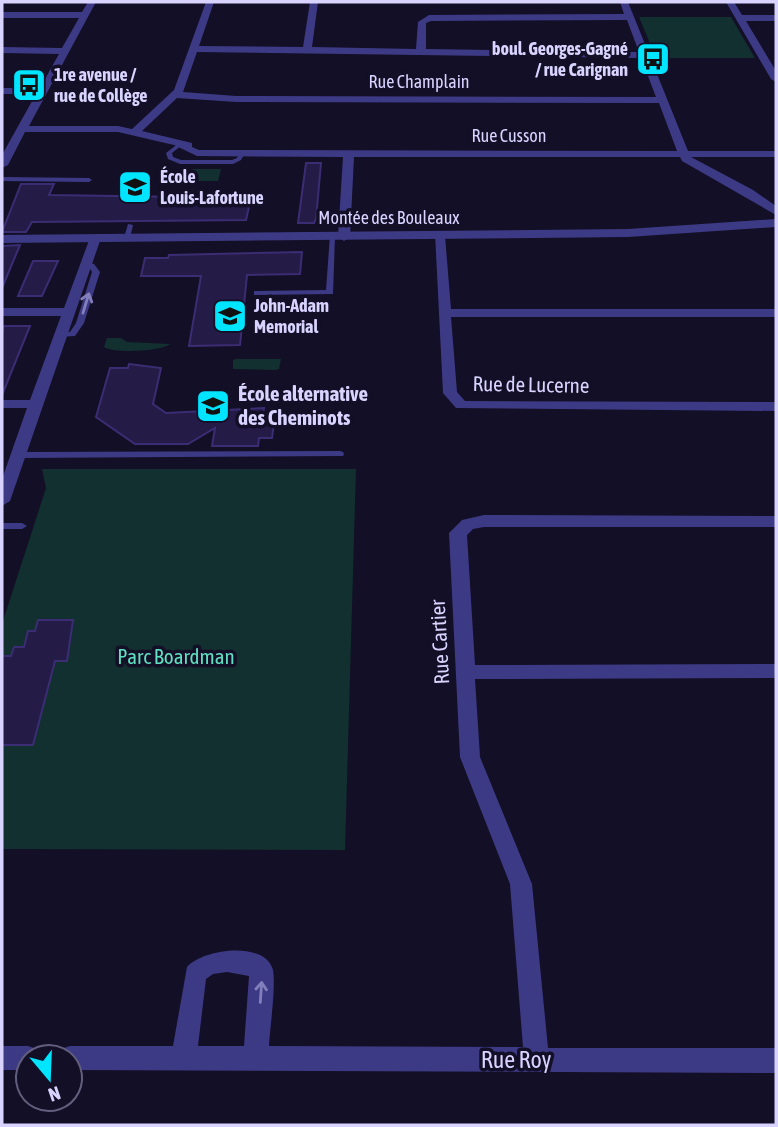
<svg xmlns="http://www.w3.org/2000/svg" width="778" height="1127" viewBox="0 0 778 1127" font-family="'Asap Condensed',sans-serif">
  <rect width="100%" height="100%" fill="#130f26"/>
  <path fill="#12302f" d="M639 17H731L755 58H656Z
    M193 169H221L218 181H176L178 175Z
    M107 338H121L127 342 170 344C163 351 114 354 104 347Z
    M236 359H281L279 369 276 370 233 369V360Z
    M42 469H356L345 850 2 849V624L46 488Z"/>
  <path fill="#241b47" stroke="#3b2d73" stroke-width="2" d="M306 163H321L316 219 314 223H298Z
    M21 184H54L49 195 251 198 246 220 32 222 26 232H2Z
    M20 245 2 288V246Z
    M302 252 300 274 247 275 240 345 189 346 201 276H141L145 258H168L169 255Z
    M33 261H58L42 296H18Z
    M4 326H30L2 395V332Z
    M129 364 161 368 153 404 166 413 264 408 263 416H275L272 438H259L258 446H212L215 428 188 444H135L96 417 110 368H128Z
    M38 620H73L67 661H55L33 745H2V656H11L14 647H24L28 631H35Z"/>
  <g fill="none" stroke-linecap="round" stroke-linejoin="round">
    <path fill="#3d3a85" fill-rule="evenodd" d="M179 143 182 145 172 153 173 157 181 160H232L237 158 240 152 245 153 241 160 233 164H180L168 159 166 153Z
      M2 177 89 178 92 180 89 182 2 181Z
      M128 224 133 225 130 238 127 240 124 238Z
      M330 235 335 236 333 294 254 295V291H257L326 290Z
      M86 262 94 264 100 272 84 323 75 336 57 337V333L70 332 76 323 92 272 89 267 82 264Z
      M340 451 343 452 344 454 343 456 19 458 15 455 19 452Z
      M2 523H22L27 526 22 529H2Z"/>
    <path fill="#3d3a85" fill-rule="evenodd" d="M88 2H96L29 126H118L132 129 174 90 206 2H214L199 46 303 47 310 2H318L312 47 416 49 418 22 429 15 624 14 620 2H628L688 151H776V157H691L753 190 776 206V215L682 161 680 157H354L350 237 344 241 338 237 343 157 197 156 174 145 118 132H25L8 165 2 168V155L36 94H2V88H40L59 54 2 53V47L62 48 79 18H2V12H82ZM627 20 639 52 426 49V23L431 21ZM197 52 641 58 656 97 236 96 183 92ZM177 98 236 102 659 103 677 151 199 150 192 147V143L142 131Z
      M726 2H734L742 15H776V21H746L776 71V82L771 79Z
      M435 233 445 236 451 309H776V317H451L457 392 465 401 776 402V411L456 408 443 393Z
      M91 235 101 238 10 501 2 506V479L27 408H2V400H30L61 316H2V308H64Z
      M484 515 776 516V527H484L473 529 467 535 475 665 776 664V678L475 679 480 757 532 884 548 1048H776V1073L70 1070V1057H58L61 1049 70 1046H173L187 967C202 949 265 940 273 970 276 987 270 1027 269 1046L523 1047 510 884 460 757 449 533 462 520ZM227 972 249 976 244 1046H198L206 979 213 974Z
      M2 1046H28L37 1049 40 1057H28V1070H2Z"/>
    <path fill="#3d3a85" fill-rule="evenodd" d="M776 219V227L628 237 2 243V235L628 229Z"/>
  </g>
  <defs><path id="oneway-shaft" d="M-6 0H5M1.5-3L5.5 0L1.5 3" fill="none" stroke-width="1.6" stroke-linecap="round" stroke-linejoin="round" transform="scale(1.75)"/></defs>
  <g stroke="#837fbc">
    <use href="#oneway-shaft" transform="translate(86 303) rotate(-73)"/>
    <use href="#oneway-shaft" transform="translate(261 992) rotate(-86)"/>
  </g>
  <defs>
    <g id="bus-square" transform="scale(1.75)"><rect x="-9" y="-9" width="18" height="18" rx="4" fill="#00e5ff" stroke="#130f26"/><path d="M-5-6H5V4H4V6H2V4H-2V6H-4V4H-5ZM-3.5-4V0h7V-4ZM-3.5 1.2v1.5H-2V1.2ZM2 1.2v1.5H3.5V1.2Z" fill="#111"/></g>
    <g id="school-square" transform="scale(1.75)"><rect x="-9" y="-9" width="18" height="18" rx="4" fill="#00e5ff" stroke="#130f26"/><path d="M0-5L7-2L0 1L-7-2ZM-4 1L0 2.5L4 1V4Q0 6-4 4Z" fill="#111"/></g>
  </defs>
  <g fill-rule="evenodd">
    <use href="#bus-square" x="653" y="59"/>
    <use href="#bus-square" x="29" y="85"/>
    <use href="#school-square" x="135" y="187"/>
    <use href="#school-square" x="230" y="316"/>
    <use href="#school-square" x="213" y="406"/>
  </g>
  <g text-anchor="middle" stroke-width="7" stroke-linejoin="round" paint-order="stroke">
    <g font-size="18" font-weight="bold" fill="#d9d4ff" stroke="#130f26" text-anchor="start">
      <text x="628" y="55" text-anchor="end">boul. Georges-Gagné<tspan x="628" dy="21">/ rue Carignan</tspan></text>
      <text x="54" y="81">1re avenue /<tspan x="54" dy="21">rue de Collège</tspan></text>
      <text x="160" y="183">École<tspan x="160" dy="21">Louis-Lafortune</tspan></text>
      <text x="254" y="312">John-Adam<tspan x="254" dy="21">Memorial</tspan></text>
    </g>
    <g font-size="18" fill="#d9d4ff" stroke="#130f26">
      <text x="419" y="88">Rue Champlain</text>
      <text x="509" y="142">Rue Cusson</text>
      <text x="389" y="224">Montée des Bouleaux</text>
    </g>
    <g font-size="21" fill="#d9d4ff" stroke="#130f26">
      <text transform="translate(531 385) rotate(1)" y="7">Rue de Lucerne</text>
      <text transform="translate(440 642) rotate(-93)" y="7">Rue Cartier</text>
    </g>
    <g font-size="21" font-weight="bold" fill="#d9d4ff" stroke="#130f26" text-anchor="start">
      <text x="238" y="401">École alternative<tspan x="238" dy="24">des Cheminots</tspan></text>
    </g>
    <g font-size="21" fill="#5fe0c0" stroke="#130f26">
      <text x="176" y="664">Parc Boardman</text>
    </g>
    <g font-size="24" fill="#d9d4ff" stroke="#130f26">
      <text x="516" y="1068">Rue Roy</text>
    </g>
  </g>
  <rect width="778" height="1127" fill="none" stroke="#d9d4ff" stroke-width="7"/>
  <g transform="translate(49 1078) rotate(161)"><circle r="33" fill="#130f26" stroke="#625e7d" stroke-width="2"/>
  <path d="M0-5L12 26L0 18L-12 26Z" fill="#00e5ff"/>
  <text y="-10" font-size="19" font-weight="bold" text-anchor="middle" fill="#d9d4ff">N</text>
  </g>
</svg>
